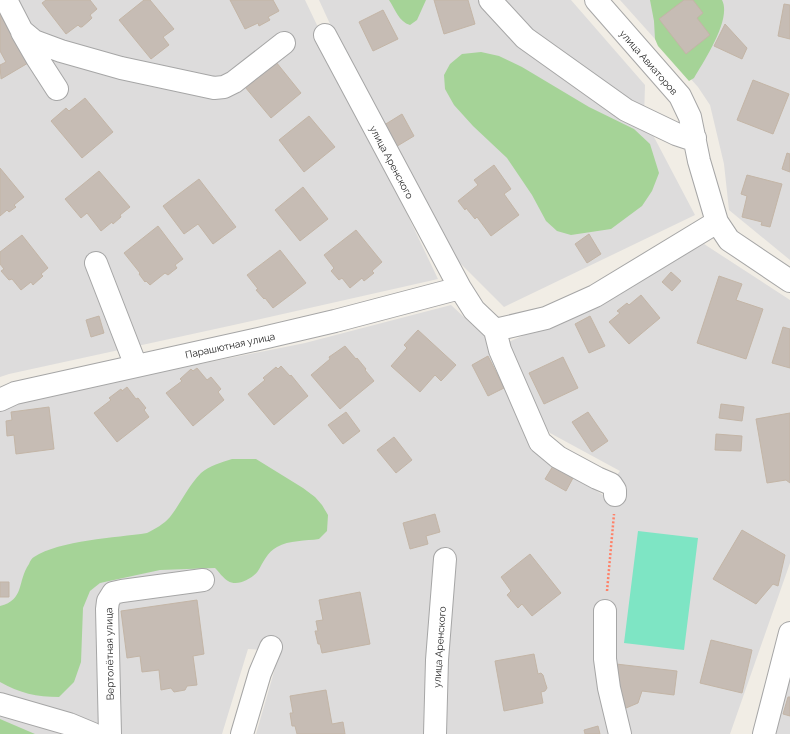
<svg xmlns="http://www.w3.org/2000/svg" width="790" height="734" viewBox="0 0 790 734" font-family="Raleway,sans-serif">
  <rect width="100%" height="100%" fill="#f1ede5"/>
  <path fill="#dddcdc" d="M0 0H305L438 279 229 326 9 374 0 377Z
    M319 0H571L645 85 644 118 695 215 504 307 459 262 376 124Z
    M620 0H790V260L729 210 724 164 710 105 698 87Z
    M704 244 790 300V563L730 734H256L280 651 248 649 222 734H0V408L19 400 305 343 451 305 493 344 533 442 581 481 603 495 620 471 550 433 537 416 504 344 614 295 646 275Z
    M790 664V734H774Z"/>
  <path fill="#a5d397" d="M389 0H426L417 20 410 25C399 22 395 9 389 0Z
    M650 0H722C732 19 704 61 694 78L689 81 658 46 655 39 654 21Z
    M481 52 499 56 522 67 589 107 634 129 650 144 659 173 652 191 642 206 611 229 571 235 557 231 546 221 532 195 507 158 473 126 454 105 445 89 444 75 450 64 462 54Z
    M232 459H256L303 488 315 497 322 505 328 515 327 531 319 539C306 541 289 540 277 547 267 552 263 563 258 571 252 579 237 587 228 581 223 578 219 572 215 568L160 570 100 583 90 591 83 608 81 662 74 682 59 697C37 697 19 693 0 682V606C25 600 17 581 29 564 30 561 32 558 34 557 60 540 116 538 147 533 155 529 164 524 170 517 181 503 188 486 201 473 209 466 222 462 232 459Z
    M0 719 35 734H0Z"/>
  <path fill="#7ee5c4" d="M638 531 698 538 684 650 624 643Z"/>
  <path fill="#c6bcb4" stroke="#c3b5a6" d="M46 0H90L97 9 90 15 92 18 90 20 82 27H80L78 25 66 34 42 3Z
    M144 0H150L174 29 163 37 169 45 151 59 119 20Z
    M230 0H273L279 11 268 17 270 20 259 26 258 23 245 29Z
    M434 0H468L475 24 444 34Z
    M684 0H693L703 13 697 18 710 35 686 54 659 19Z
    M784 4 790 5V39L778 36Z
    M383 10 398 39 373 51 359 22Z
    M0 14 28 63 1 79 0 65 6 62 0 51Z
    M725 24 747 48 742 59 714 46Z
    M276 62 301 93 271 118 245 87Z
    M753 80 789 94 773 134 737 120Z
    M85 98 113 132 82 158 51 121 66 108 69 111Z
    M402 114 414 136 394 148 381 127Z
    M309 116 335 147 304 172 279 140Z
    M787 153 790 154V172L782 169Z
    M494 165 511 189 504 194 519 215 491 236 477 217 475 219 466 208 465 210 458 201 478 185 474 180Z
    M0 168 24 197 14 205 16 207 9 212 7 210 0 216Z
    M99 171 130 207 120 215 121 217 113 224 112 222 101 231 87 213 81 218 65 199Z
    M747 175 782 184 770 227 761 225 762 222 742 217 747 196 741 194Z
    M199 179 236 227 213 244 198 224 184 234 163 206Z
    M303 187 328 219 300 241 275 210Z
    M158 226 183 259 175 265 177 268 168 275 165 273 150 285 146 281 145 282 139 274 140 273 124 253Z
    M356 230 382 262 372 271 374 273 364 281 362 278 350 288 342 278 339 280 331 271 334 268 324 255Z
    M589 234 601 254 587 263 575 244Z
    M22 235 48 268 41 274 43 276 33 285 31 282 21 290 12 279 9 280 1 271 4 269 0 264V252Z
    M280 250 306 283 273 308 265 298 264 299 256 290 258 289 247 275Z
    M671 272 681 281 672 291 662 282Z
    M719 276 742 284 736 300 763 309 746 359 697 343Z
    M641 295 660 318 629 344 609 322 620 313 617 311 627 303 629 305Z
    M99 316 104 333 91 337 86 320Z
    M590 316 605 346 589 353 575 324Z
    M783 327 790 329V368L772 363Z
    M418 330 456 365 441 381 435 375 420 392 391 366 407 348 404 345Z
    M345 346 356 359 357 358 366 369 365 370 374 381 340 409 311 375 330 359 329 357Z
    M488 356 504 388 488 396 472 365Z
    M563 357 578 388 544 404 529 373Z
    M281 366 290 376 291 375 308 396 274 425 248 394 265 380 263 378 276 367 278 369Z
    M197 368 207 380 211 377 221 389 218 392 224 400 193 426 166 393 182 381 180 379 191 369 193 371Z
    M127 387 136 399 138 398 146 408 144 410 149 417 117 442 94 413 111 400 109 398 121 389 122 391Z
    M721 404 744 407 742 421 719 418Z
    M49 407 54 449 16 454 14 435 7 436 6 421 12 420 11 412Z
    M346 412 360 431 343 444 328 425Z
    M588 412 608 441 592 452 572 422Z
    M790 413V483L786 480 767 483 756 419Z
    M716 434 742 436 741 451 715 450Z
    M394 437 412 460 396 473 377 450Z
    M553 466 573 478 566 491 545 479Z
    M435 514 440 532 426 536 428 544 410 549 403 523Z
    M742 530 785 555 778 586 773 584 756 604 713 579Z
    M530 554 561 593 532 616 522 604 518 608 507 595 511 591 501 577Z
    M0 582H9V597H0Z
    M360 592 370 644 322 653 320 644H318L315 631H318L316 621 323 620 319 600Z
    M197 600 204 654 193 656 197 685 187 686 185 690 174 692 171 688 161 690 159 670 142 672 140 656 127 658 121 611Z
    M711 640 752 650 742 693 700 683Z
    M534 654 538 674 541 673 543 675 545 682 547 688 545 691 541 692 543 703 504 711 495 661Z
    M616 664 677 671 674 695 642 691 638 703 626 708 614 677Z
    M326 690 332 724 343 722 345 734H297L295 726H292L290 713H293L290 696Z
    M788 697H790V716L783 714Z
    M598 726 600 734H585L584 730Z"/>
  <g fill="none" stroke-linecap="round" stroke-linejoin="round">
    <g stroke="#a6a6a6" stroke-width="24">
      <path id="minor" d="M6 0 22 31 34 41 61 51 121 68 214 88 224 87 234 82 284 43
        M490 0 525 38 626 110 676 134 688 138H695
        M596 0 680 96 690 117 699 161 717 222 729 240 790 281
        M22 32 37 58 57 89
        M325 35 460 288 474 310 495 330 500 350 540 442 558 457 597 478 611 484 615 490V495
        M96 263 136 366
        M495 330 546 318 595 296 717 222
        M0 400 15 393 254 340 335 321 460 288
        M605 611V659L609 688 620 734
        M0 704 69 724 93 734
        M110 734 107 609 108 601 113 593 122 591 203 580
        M242 734 260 673 271 647
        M435 734 437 660 445 559
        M764 734 790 633"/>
    </g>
    <path stroke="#ff8168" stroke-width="2.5" stroke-dasharray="2 2" stroke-linecap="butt" d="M607 591 614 514"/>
    <use href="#minor" stroke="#fff" stroke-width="22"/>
  </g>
  <g text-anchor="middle" stroke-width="3.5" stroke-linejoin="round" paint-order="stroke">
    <g font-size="10" fill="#1f1f1f" stroke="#fff">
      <text transform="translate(649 62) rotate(49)" y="4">улица Авиаторов</text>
      <text transform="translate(392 162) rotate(62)" y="4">улица Аренского</text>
      <text transform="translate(230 345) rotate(-12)" y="4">Парашютная улица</text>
      <text transform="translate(439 647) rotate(-86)" y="4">улица Аренского</text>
      <text transform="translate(109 654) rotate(-91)" y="4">Вертолётная улица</text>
    </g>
  </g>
</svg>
